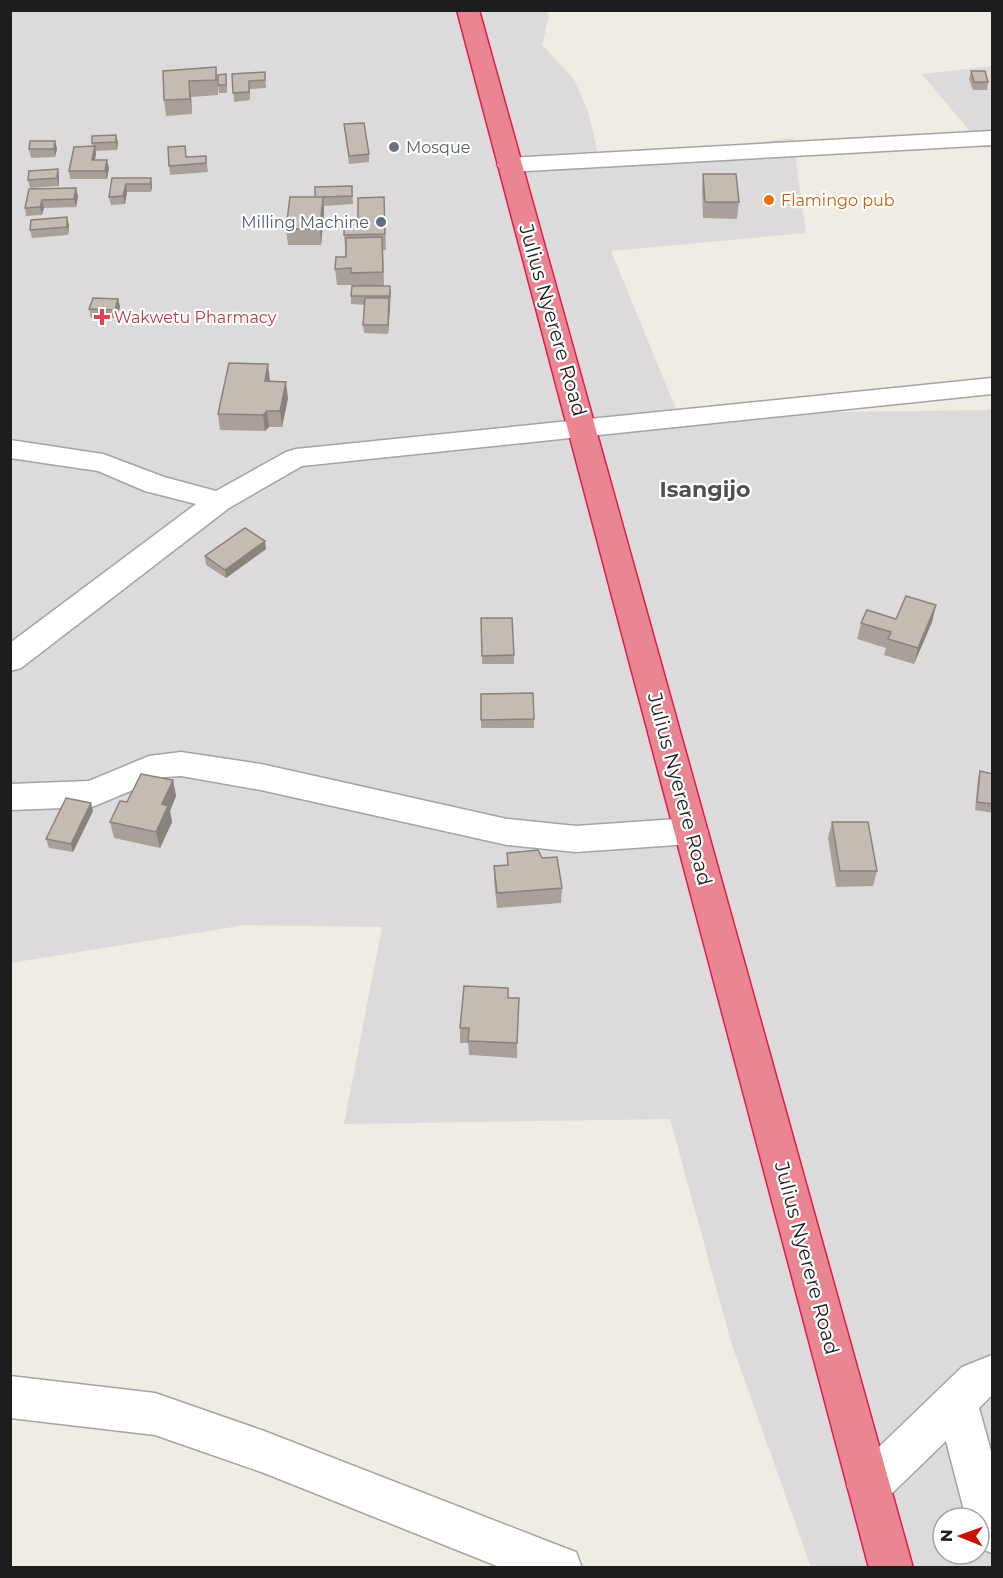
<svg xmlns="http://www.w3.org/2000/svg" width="1003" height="1578" viewBox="0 0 1003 1578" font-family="Montserrat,sans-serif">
  <rect width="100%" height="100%" fill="#efece3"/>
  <path fill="#dcdada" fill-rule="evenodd" d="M11 11H546L549 16 542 45 573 78 588 111 600 163 793 138 806 233 611 251 678 414 992 410V1567H811L731 1342 670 1119 344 1124 382 927 245 925 11 963ZM943 1518H979V1554H943Z
    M992 66V148H984L922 74Z"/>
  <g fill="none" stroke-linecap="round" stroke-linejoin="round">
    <g stroke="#a4a4a4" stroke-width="3">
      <path id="street" d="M992 131V145L509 172 501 170 497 165 501 160 509 158Z
        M992 378V394L302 466 229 508 21 668 10 671V643L196 504 145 491 98 471 10 458V440L103 454 164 477 216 491 286 452 296 449Z
        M181 752 261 764 507 819 576 826 691 818 703 822 708 831 703 840 691 844 576 852 507 845 261 790 181 776 164 777 92 807 10 810V784L89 781 149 756Z
        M992 1355V1395L979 1408 992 1455V1553L979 1548V1518H966L946 1441 884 1501 869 1508 854 1501 847 1486 854 1471 962 1367Z
        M10 1376 155 1393 264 1431 560 1546 576 1552 582 1568H502L264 1473 155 1435 10 1418Z"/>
    </g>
    <g stroke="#e11c4f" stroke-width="3">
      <path id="highway" d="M457 10H479L913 1568H869Z"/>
    </g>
    <use href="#street" fill="#fff" fill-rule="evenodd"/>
    <use href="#highway" fill="#ea8691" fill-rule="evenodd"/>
  </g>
  <path fill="#a9a199" d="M216 67 218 83H227V93H219L218 86V95L191 97 192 114 166 116 164 100 163 71Z
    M971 71 988 82 987 90H973L969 79Z
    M265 72 266 88 250 89V100L234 102 232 74Z
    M344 124 369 154V162L349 164Z
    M116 135 118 143 117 150 96 151V154L95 160 109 168 107 179H70L69 171 93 146 92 143Z
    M55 141 57 149 55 157 31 158 29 149Z
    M206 156 208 172 170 175 169 166 187 157Z
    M58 169 59 177V186L30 188 28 180Z
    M703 174 739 202 737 219 703 218 702 190Z
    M112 178H151L152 186 151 192H127L125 204 111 205 109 197Z
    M352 186 353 204 324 206V213L321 245H288L286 229 315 197Z
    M29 189 78 196 76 207 44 208 42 215 26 216 25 208Z
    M384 197 386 250H383L384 286H390L391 295 388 334 364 333 363 325 365 305 351 304V296L352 285H337L335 269 346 257 344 235 358 225Z
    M69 225 68 235 32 238 30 230Z
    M118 299 120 307 117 318H91L89 309Z
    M270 381 288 398 282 427H269L265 431 220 430 218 414Z
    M266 549 226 578 206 565 205 556Z
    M936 605 932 622 914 664 884 655 886 648 857 639 861 623 896 619Z
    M481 618 514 655V664H482Z
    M481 694 534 719V728H481Z
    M980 771 993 774V813L975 810 978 779Z
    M173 780 176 796 170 811 172 822 160 848 114 838 110 822 127 802Z
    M93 811 73 852 49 848 46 839Z
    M832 822 877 871 873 886 836 887 828 838Z
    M507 853 542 858 562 888 561 903 497 908 494 881V866L507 865Z
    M508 998 518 1013 517 1058 469 1055 468 1043H460V1028Z"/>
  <path fill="#89837d" d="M189 81 191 97 192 114 190 99Z
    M116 135 118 143 117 150 116 142Z
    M55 141 57 149 55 157 54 149Z
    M95 146 96 154 93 168 92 160Z
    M107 160 109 168 107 179 105 171Z
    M58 169 59 177V186L57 178Z
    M151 178 152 186 151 192 150 184Z
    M126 184 127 192 125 204 123 196Z
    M76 188 78 196 76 207 74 199Z
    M323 197 324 213 321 245 320 229Z
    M42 200 44 208 42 215 40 207Z
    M67 217 69 225 68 235 67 227Z
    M389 298 390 307 388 334V325Z
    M118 299 120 307 117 318 115 310Z
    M268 364 270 381 267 397 265 381Z
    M286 382 288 398 282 427 280 411Z
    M267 411 269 427 265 431 263 415Z
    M265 541 266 549 226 578 225 570Z
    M936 605 932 622 914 664 918 648Z
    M173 780 176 796 170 811 172 822 160 848 156 832 162 804Z
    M91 803 93 811 73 852 71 844Z"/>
  <path fill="#c4bbb2" stroke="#89837d" stroke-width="1.5" d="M216 67V80L189 81 190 99 164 100 163 71Z
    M971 71H985L988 82H974Z
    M265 72V80L249 81V92L233 93 232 74Z
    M226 74V85H218V75Z
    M364 123 369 154 349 156 344 124Z
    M116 135V142L92 143V136Z
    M30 141H55L54 149H29Z
    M95 146 92 160H107L105 171H69L74 147Z
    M185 146 186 157 206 156V163L169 166 168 147Z
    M58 169 57 178 28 180 29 171Z
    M703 174H736L739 202H705Z
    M112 178H151L150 184H126L123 196 109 197Z
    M352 186V196L323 197H315V187Z
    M76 188 74 199 42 200 40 207 25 208 29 189Z
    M290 197H323L320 229H286Z
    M384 197 385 234 344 235V225H358V198Z
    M67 217V227L30 230 31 220Z
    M382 237 383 272 351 273V268L335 269 336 257H346V238Z
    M352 286H390V296H351Z
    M93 298 118 299 115 310 89 309Z
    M365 298H389L388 325H363Z
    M229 363 268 364 265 381 286 382 280 411H267L263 415 218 414Z
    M245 528 265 541 225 570 205 556Z
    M906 596 936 605 918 648 888 639 891 632 861 623 867 610 896 619Z
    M481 618H512L514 655 482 656Z
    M533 693 534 719 481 720V694Z
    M980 771 993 774V804L977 802Z
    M141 774 173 780 162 804 168 806 156 832 110 822 120 801 127 802Z
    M66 798 91 803 71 844 46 839Z
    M832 822H868L877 871H840Z
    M538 850 542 858 557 857 562 888 497 893 494 866 508 865 507 853Z
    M464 986 508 988V998H519L517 1043 468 1041 469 1028H460Z"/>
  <circle fill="#6b7280" stroke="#fff" stroke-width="2" cx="394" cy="147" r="6"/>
  <circle fill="#e8710a" stroke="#fff" stroke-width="2" cx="769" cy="200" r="6"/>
  <circle fill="#5c6f8a" stroke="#fff" stroke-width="2" cx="381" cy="222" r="6"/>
  <path fill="#e0444e" stroke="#fff" stroke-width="2" d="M99 308h6v6h6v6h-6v6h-6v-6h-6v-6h6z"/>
  <g text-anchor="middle" stroke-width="4.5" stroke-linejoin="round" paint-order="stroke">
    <g font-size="16" fill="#5b616d" stroke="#fff" text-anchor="start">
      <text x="406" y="153">Mosque</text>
    </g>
    <g font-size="16" fill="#c56008" stroke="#fff" text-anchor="start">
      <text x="781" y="206">Flamingo pub</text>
    </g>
    <g font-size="16" fill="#4e5e75" stroke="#fff" text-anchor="end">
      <text x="369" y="228">Milling Machine</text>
    </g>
    <g font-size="16" fill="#be3a42" stroke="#fff" text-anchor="start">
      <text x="114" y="323">Wakwetu Pharmacy</text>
    </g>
    <g font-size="20" fill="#1d1d1d" stroke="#fff">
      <text transform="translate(553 320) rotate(74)" y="7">Julius Nyerere Road</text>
      <text transform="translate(680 789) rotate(75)" y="7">Julius Nyerere Road</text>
      <text transform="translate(807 1258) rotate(75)" y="7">Julius Nyerere Road</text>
    </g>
    <g font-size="22" font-weight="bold" fill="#505050" stroke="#fff">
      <text x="705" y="497">Isangijo</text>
    </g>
  </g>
  <rect width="1003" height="1578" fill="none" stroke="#1d1d1d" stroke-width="24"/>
  <g transform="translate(961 1536) rotate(271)"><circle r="28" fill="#ffffff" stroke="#a5a5a5" stroke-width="1.5"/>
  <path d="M0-4.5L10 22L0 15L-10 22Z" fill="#cb1100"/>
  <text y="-9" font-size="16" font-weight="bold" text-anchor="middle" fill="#1d1d1d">N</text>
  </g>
</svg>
